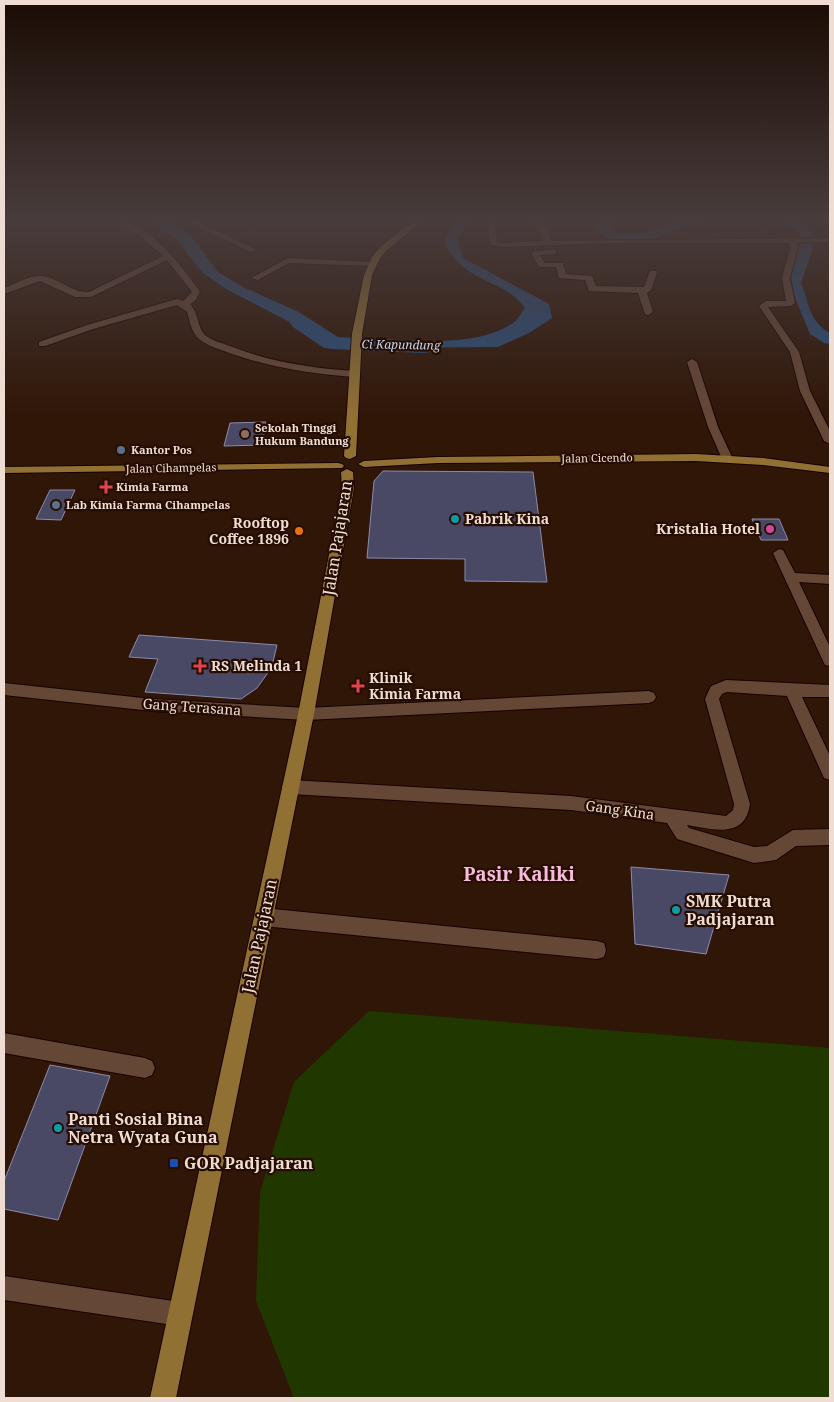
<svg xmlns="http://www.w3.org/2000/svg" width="834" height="1402" viewBox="0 0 834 1402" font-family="'Noto Serif',serif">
  <rect width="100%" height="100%" fill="#301607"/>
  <path fill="#203800" d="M369 1011 830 1048V1398H294L256 1301 260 1192 294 1082Z"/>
  <path fill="#294e7c" d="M146 220H168L173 223 191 236 218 272 243 287 299 312 341 339 340 349 321 342 299 327 226 289 203 273 176 239Z
    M455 220H471L464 225 458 240 463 258 549 304 552 318 529 333 498 347 377 348V339C418 341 477 347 513 323 518 320 521 313 525 308 504 278 461 283 444 241Z
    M598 220H614L610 227 616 234 646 233 679 220H728L687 225 656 238 631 240 611 239 602 235 593 227Z
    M772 220H797L813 232 812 251 801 283C810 304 808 321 830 333V344L824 343 810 334 787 278 797 250 800 233 792 227Z"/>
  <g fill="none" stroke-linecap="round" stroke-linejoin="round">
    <path fill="#294e7c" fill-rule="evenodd" d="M300 317 307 319 337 337 423 341 431 342 434 347 431 352 423 353 332 349 324 348 293 327 290 323 293 319Z"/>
  </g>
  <path fill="#494865" stroke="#8b8bab" d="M266 422 262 445 224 446 230 423Z
    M383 471 533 472 547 582 465 581V559L367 558 374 481Z
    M50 490H75L61 520 36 519Z
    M752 519H779L788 540H761Z
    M139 635 167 637 277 645 272 666 267 674 257 688 241 699 145 692 158 659 129 657Z
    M631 867 729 875 706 954 635 944Z
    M50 1065 110 1076 58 1220 4 1209V1181Z"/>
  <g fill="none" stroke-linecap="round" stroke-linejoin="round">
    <g stroke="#170200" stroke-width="2">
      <path id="minor" d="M113 220C148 220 182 266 200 292L195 301 190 304C199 313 197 327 205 335 212 341 222 343 230 346 270 362 312 368 355 371L360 374 355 377C310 374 266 367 224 351 216 348 206 345 199 339 191 332 190 321 187 312L177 305 93 329 45 346H39V342L87 325 177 299 183 301 192 292 167 260 91 297H75L40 281 4 294V288C15 284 30 275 41 276 59 277 71 293 89 292L163 256 140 236Z
        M184 220H194L257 250 250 252Z
        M479 220H494L497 242 501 243 543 241 539 230 532 222 534 220H539L547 229 551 241 830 238V242L797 243 798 248 790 278 795 303 791 306 768 307 799 352 810 391 830 431V444L824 441 800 391 790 352 759 306 766 301H786L782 278 790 248 789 243H608L501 247 490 245 487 223Z
        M553 250H556V254L540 255 545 263H563L566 274 592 276 596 286 644 287 650 271H656L657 273 651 290 647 293 653 312 648 315 645 314 638 293 589 291 585 280 559 278 556 267H539L531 253 535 251Z
        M288 258 372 262 376 264 372 266 289 263 258 280 251 278Z
        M692 359 697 362 718 427 732 457 730 459H722L708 427 687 362Z
        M779 549 783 550 795 573 830 575V584L799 582 830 647V666L825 665 823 661 773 553Z
        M726 680 830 685V697H802L830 756V780L824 778 787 696 727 692 722 694 719 699 750 804C745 840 712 829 687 825L689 828 754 847 767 846 793 830 830 829V845L796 846 776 860 754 863 677 839 667 823 571 810 290 794 284 792 282 787 284 782 290 780 571 796 726 816 733 810 734 804 705 699 711 686Z
        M4 683 152 699 306 708 649 691 654 693 656 697 654 701 649 703 306 720 152 711 4 695Z
        M263 908 597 941 604 943 606 950 604 957 597 959 263 926 257 923 254 917 257 911Z
        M4 1033 145 1058 152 1061 155 1068 152 1075 145 1078 4 1053Z
        M4 1276 180 1302 189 1305 192 1314 189 1323 180 1326 4 1300Z"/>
    </g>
    <g stroke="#170200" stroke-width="2">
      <path id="major" d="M414 220H423L386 251 380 258 372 275 362 334 356 456 350 459 346 458 344 456 352 334 364 275 372 257 380 247Z
        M696 454 763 458 830 467V473L763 465 696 461 438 463 364 467 358 464 364 461 438 457Z
        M338 463 342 464 344 466 342 468 4 473V467Z
        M347 469 353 472 354 488 314 714 176 1398H150L298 714 342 488 341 472Z"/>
    </g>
    <use href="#minor" fill="#654736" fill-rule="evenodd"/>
    <use href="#major" fill="#917034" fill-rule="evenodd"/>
  </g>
  <linearGradient id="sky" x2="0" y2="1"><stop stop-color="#1a0c04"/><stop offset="0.53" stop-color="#483c3c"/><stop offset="1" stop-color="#483c3c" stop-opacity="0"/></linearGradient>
  <rect width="834" height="416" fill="url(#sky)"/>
  <circle fill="#8d6e63" stroke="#260d01" stroke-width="2" cx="245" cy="434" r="5"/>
  <g fill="#5c6f8a" stroke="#260d01" stroke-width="2">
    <circle cx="121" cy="450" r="5"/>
    <circle cx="56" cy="505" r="5"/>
  </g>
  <g fill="#e0444e" stroke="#260d01" stroke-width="2">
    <path d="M103.5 479.5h5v5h5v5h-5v5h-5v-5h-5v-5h5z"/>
    <path d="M197.5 658.5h5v5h5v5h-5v5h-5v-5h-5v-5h5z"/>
    <path d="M355.5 678.5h5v5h5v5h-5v5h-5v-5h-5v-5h5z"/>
  </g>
  <g fill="#0f9aa8" stroke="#260d01" stroke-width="2">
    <circle cx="455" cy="519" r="5"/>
    <circle cx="676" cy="910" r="5"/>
    <circle cx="58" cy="1128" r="5"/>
  </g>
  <circle fill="#d1479c" stroke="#260d01" stroke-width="2" cx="770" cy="529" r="5"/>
  <circle fill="#e8710a" stroke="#260d01" stroke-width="2" cx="299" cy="531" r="5"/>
  <rect fill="#1a4fb4" stroke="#260d01" stroke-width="2" x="169" y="1158" width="10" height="10" rx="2.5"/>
  <g text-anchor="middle" stroke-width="4.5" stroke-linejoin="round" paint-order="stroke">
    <g font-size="11" font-weight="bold" fill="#efddd3" stroke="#260d01" text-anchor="start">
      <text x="255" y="432">Sekolah Tinggi<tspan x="255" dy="13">Hukum Bandung</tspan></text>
      <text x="131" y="454">Kantor Pos</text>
      <text x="116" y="491">Kimia Farma</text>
      <text x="66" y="509">Lab Kimia Farma Cihampelas</text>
    </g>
    <g font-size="11" fill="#efddd3" stroke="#260d01">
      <text transform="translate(597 458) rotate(-1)" y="4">Jalan Cicendo</text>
      <text transform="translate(171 468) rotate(-1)" y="4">Jalan Cihampelas</text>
    </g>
    <g font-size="12" font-style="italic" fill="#c0d6f3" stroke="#260d01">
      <text transform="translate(401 345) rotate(1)" y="4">Ci Kapundung</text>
    </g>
    <g font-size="14" font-weight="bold" fill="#efddd3" stroke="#260d01" text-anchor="start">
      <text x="465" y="524">Pabrik Kina</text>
      <text x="289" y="528" text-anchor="end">Rooftop<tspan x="289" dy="16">Coffee 1896</tspan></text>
      <text x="760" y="534" text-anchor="end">Kristalia Hotel</text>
      <text x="211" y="671">RS Melinda 1</text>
      <text x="369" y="683">Klinik<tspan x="369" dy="16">Kimia Farma</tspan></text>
    </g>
    <g font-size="14" fill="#efddd3" stroke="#260d01">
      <text transform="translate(192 707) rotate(4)" y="5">Gang Terasana</text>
      <text transform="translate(620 810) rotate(8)" y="5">Gang Kina</text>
    </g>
    <g font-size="16" fill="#efddd3" stroke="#260d01">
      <text transform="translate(337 538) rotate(-81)" y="6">Jalan Pajajaran</text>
      <text transform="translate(259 936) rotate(-78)" y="6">Jalan Pajajaran</text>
    </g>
    <g font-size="16" font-weight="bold" fill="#efddd3" stroke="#260d01" text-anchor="start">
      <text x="686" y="907">SMK Putra<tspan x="686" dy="18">Padjajaran</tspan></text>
      <text x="68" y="1125">Panti Sosial Bina<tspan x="68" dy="18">Netra Wyata Guna</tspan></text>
      <text x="184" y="1169">GOR Padjajaran</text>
    </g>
    <g font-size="19" font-weight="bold" fill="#f7bbdb" stroke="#260d01">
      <text x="519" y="881">Pasir Kaliki</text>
    </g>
  </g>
  <rect width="834" height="1402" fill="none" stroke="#efddd3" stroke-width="10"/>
</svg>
